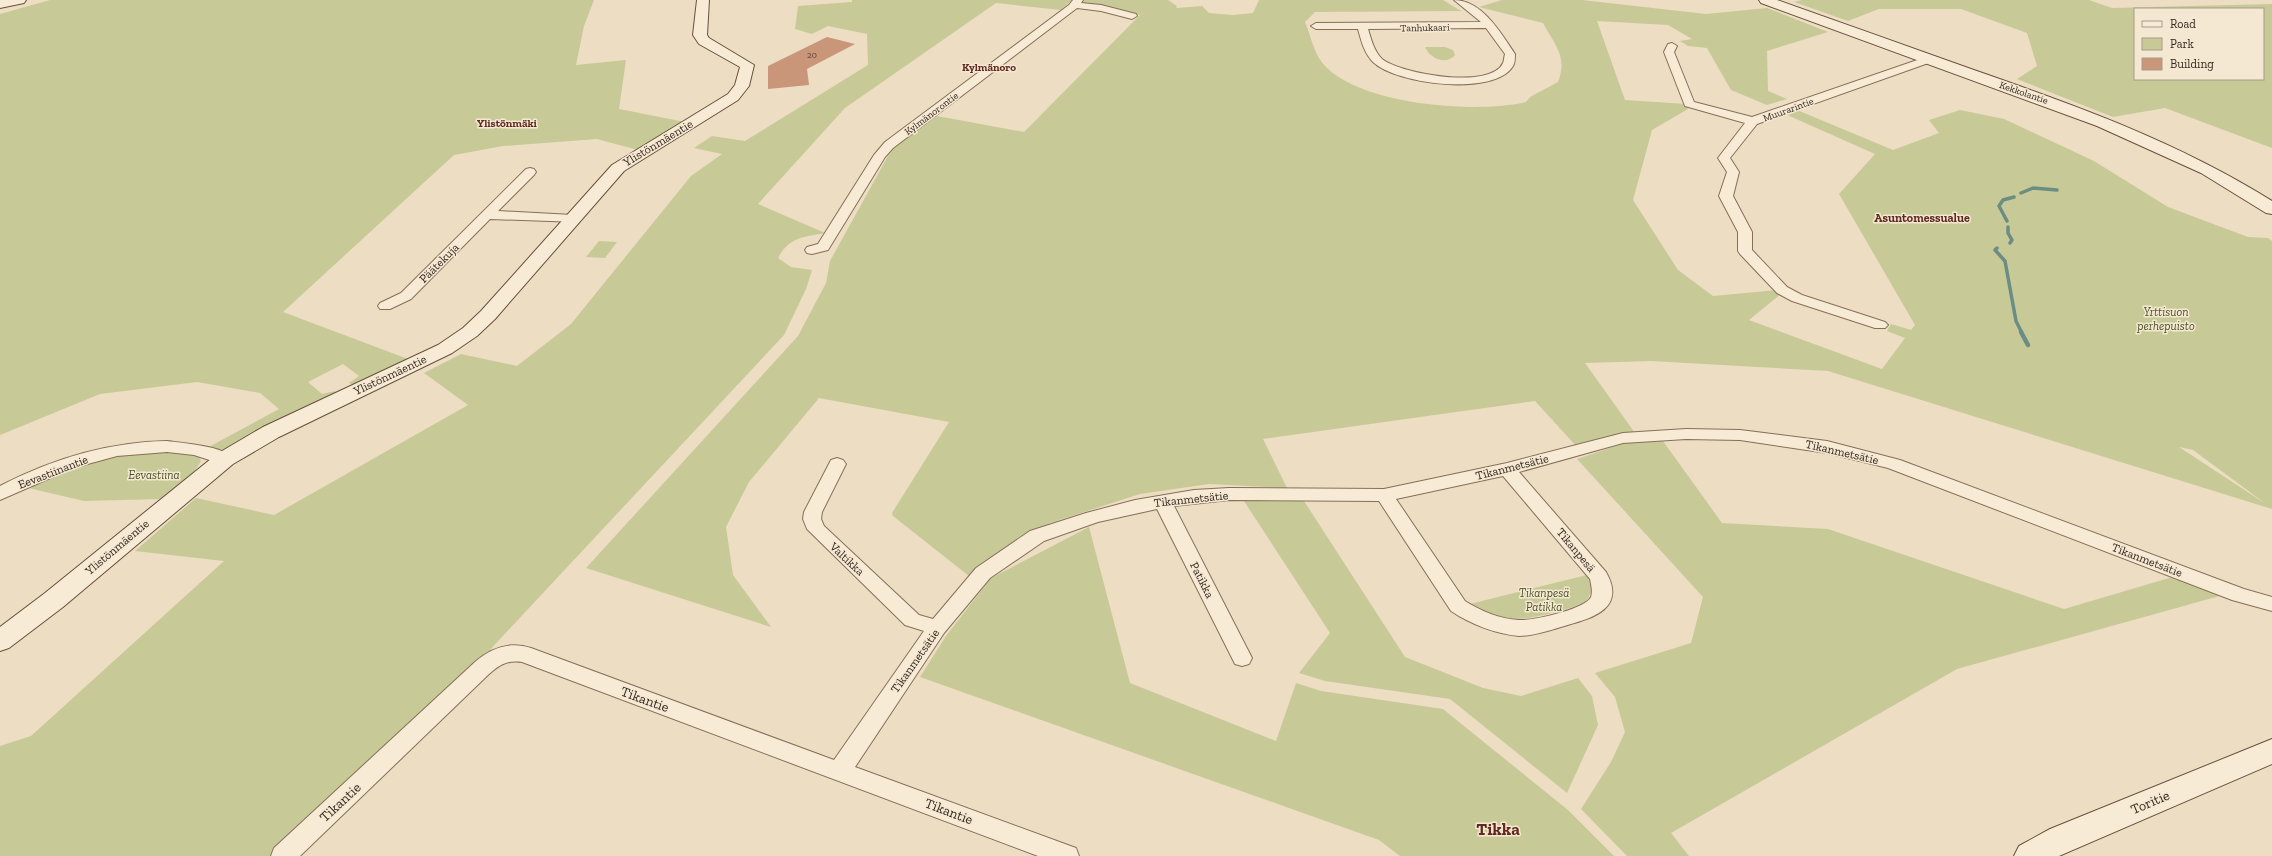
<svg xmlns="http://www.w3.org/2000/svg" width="2272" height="856" viewBox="0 0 2272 856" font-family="'Zilla Slab',serif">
  <rect width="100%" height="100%" fill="#ecddc3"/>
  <path fill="#c7ca97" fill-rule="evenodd" d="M50 0H594L584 26 576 65 626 60 619 109 685 122 638 150 597 139 503 146 454 155 283 312 408 359 361 383 353 385 349 383 359 376 343 364 308 382 322 394 335 391 337 395 227 449 215 450 207 448 279 409 260 393 197 382 100 394 0 435V14Z
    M852 0H1072L1061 10 996 3 845 108 758 204 825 233C804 237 789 237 778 258L791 267 812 270 806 289 784 335 487 653 271 856H0V746L31 736 224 561 135 551 196 498 274 515 468 405 424 373 461 354 517 366 571 324 691 176 722 154 694 148 712 136 745 141 868 65 867 34 828 26 812 34 795 29 798 6 852 2Z
    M1084 0H1168L1177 6 1176 8 1202 6 1209 13 1233 15 1253 13 1259 0H1443L1461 11 1315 12 1305 22C1311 36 1314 55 1325 66 1362 105 1476 114 1526 102L1530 97 1558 82C1568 57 1555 45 1543 23L1479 7 1502 0H1582L1706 14 1767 8 1828 32 1767 51 1768 91 1787 99 1767 105 1731 90 1707 48 1688 46 1680 41 1692 39 1668 25 1597 21 1625 100 1686 104 1688 109 1652 130 1633 200 1678 270 1713 296 1777 290 1781 294 1749 320 1882 369 1905 338 1887 331 1891 324 1911 330 1915 325 1839 194 1875 154 1785 114 1797 110 1893 150 1939 133 1929 120 1960 110 2004 119 2094 161 2168 207 2248 237 2268 238 2272 241V509L1828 371 1651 361 1585 363 1635 433 1577 447 1535 401 1263 439 1287 488 1209 484 1140 494 1050 523 978 567 969 576 893 516 892 513 949 422 819 398 749 482 726 527 733 575 771 627 586 568 798 336 826 283 830 261 888 156 897 144 937 116 1024 132 1140 15 1080 4ZM2179 447 2193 450 2266 504Z
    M1802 0H2089L2112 8 2272 4V148L2165 108 2113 117 2017 79 2037 66 2027 33 1961 9H1879L1848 21 1794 2ZM2135 9H2263V79H2135Z
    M1425 47H1445L1453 50 1455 55C1445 66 1430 58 1425 47Z
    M599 241 617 242 605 258 586 257Z
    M1663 441 1722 523 1828 529 2064 609 2176 576 2223 595 1957 669 1671 833 1689 856H1627L1581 809 1611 762 1625 732 1615 697 1595 673 1691 643 1703 597 1577 459 1628 442Z
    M160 451 187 453 199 457 201 461 193 474 162 499 84 501 20 486 102 457Z
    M1244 501H1304L1405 657 1483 688 1521 696 1578 678 1592 696 1598 725 1567 793 1450 699 1325 681 1299 673 1330 633Z
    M1089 527 1130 683 1276 741 1296 683 1321 691 1443 709 1568 810 1614 856H1400L1379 840 920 677 946 636 991 578Z
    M1587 575C1592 587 1593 596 1582 605 1539 615 1510 631 1470 604Z"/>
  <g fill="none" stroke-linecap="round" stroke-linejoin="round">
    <path stroke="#6c8d83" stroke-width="3.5" d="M2021 193 2033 188 2057 190
      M2007 221 1999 206 2003 200 2014 197
      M2008 227V233L2012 240 2010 243
      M1997 248 1995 250 2005 261 2016 321 2022 333"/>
    <path stroke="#6c8d83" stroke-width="4.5" d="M2021 332 2028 345"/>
  </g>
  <path fill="#c9967a" d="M827 37 855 44 807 69 809 85 768 89V66Z"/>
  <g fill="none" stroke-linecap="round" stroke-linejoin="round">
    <g stroke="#866f5a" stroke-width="2">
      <path id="street" d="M1073 0H1083L1081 3 1101 5 1136 14 1137 16 1132 19 1101 11 1077 8 893 148 885 157 828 250 812 254 807 253 805 250 807 247 818 244 874 155 885 142 1069 5Z
        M1454 0C1482 0 1501 33 1515 54 1515 58 1515 63 1513 66 1495 97 1395 84 1373 62 1364 53 1361 40 1358 29H1316L1311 26 1316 23 1481 22ZM1486 28 1505 54C1504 57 1504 61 1503 63 1491 90 1401 74 1382 59 1374 51 1371 39 1368 29Z
        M1672 43 1677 46 1674 52 1694 102 1752 117 1926 57H1934V61L1757 124 1730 158 1739 172 1733 196 1752 232V250L1787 287 1802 295 1885 322 1888 325 1885 328H1875L1792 301 1777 293 1740 254 1738 251V232L1719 196 1727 172 1718 158 1745 123 1685 106 1664 52 1668 44Z
        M530 168 534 169 536 172 534 175 498 211 573 215 580 219 578 222 490 219 411 299 390 309H380L378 306 380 303 401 293 526 169Z
        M1686 429 1740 430 1827 441 1900 460 2244 589 2272 597V611L2232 600 1888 468 1827 453 1740 440 1686 439 1623 443 1519 472 1606 572C1628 611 1588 619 1561 627 1548 631 1532 636 1519 636 1496 634 1470 624 1451 611L1379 501 1229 500 1174 506 1252 658 1249 664 1242 666 1235 664 1157 509 1098 522 1044 541 990 578 944 633 855 767 1076 848 1079 856H1038L522 662C508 660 500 664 489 674L300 856H271L274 848 475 662C491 648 510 641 531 648L834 760 924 631 905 625 807 529 803 519 804 512 831 460 837 458 843 460 846 464 822 512 821 519 824 526 919 615 933 619 976 568 1030 531 1086 513 1135 500 1194 490 1229 488 1384 489 1507 463 1623 433ZM1503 476 1590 579C1591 585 1593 591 1591 597 1586 609 1532 621 1519 620 1500 619 1481 611 1465 601L1396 499Z
        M167 441C182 443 225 446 234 459L231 463 225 465 194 455 167 452 117 456 73 468 0 500V486C52 459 108 442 167 441Z"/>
    </g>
    <g stroke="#68503e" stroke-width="2">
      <path id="secondary" d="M0 0H26L24 3 0 8Z
        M697 0H709L707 35 709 38 754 65 749 86 738 100 624 171 495 319 477 336 452 353 279 437 233 464 63 607 9 648 0 651V627L45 593 217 454 263 427 438 345 463 328 481 311 612 165 728 94 735 85 740 67 699 44 693 35Z
        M1759 0H1777C1842 23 1906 46 1971 69 2075 105 2178 142 2272 201V214L2266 213 2201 173 2097 126 1761 3Z
        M2272 739V764L2059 856H2014L2019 846 2050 829Z"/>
    </g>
    <use href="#street" fill="#f7ebd6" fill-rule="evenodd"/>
    <use href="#secondary" fill="#f7ebd6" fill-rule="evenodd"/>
  </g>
  <g text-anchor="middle" stroke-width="3" stroke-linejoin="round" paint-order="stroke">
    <g font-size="9" fill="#5b4435">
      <text x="812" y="58">20</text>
    </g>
    <g font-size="10" fill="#36281e" stroke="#f4e8d2">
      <text transform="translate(1425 27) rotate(-1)" y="4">Tanhukaari</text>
      <text transform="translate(2024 92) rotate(19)" y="4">Kekkolantie</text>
      <text transform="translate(1788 109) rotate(-20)" y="4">Muurarintie</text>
      <text transform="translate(931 113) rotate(-37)" y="4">Kylmänorontie</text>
    </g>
    <g font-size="11" font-weight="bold" fill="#61291f" stroke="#f4e8d2">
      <text x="989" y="71">Kylmänoro</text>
      <text x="507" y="127">Ylistönmäki</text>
    </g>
    <g font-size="12" fill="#36281e" stroke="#f4e8d2">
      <text transform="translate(658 143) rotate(-31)" y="4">Ylistönmäentie</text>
      <text transform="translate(439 263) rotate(-45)" y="4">Päätekuja</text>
      <text transform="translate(390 375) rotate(-25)" y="4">Ylistönmäentie</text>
      <text transform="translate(1842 452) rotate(13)" y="4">Tikanmetsätie</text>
      <text transform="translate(1512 467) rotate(-14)" y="4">Tikanmetsätie</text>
      <text transform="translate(53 472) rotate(-21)" y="4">Eevastiinantie</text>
      <text transform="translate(1191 499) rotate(-6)" y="4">Tikanmetsätie</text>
      <text transform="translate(117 547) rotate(-40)" y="4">Ylistönmäentie</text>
      <text transform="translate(1576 550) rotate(50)" y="4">Tikanpesä</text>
      <text transform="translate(847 559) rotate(43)" y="4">Valtikka</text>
      <text transform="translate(2147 560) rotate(21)" y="4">Tikanmetsätie</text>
      <text transform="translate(1202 580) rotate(63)" y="4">Patikka</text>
      <text transform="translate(915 661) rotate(-55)" y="4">Tikanmetsätie</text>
    </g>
    <g font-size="12" font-weight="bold" fill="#61291f" stroke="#f4e8d2">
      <text x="1922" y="222">Asuntomessualue</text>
    </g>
    <g font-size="12" font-style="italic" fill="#4a5225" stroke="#f4e8d2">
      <text x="2166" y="316">Yrttisuon<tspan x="2166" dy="14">perhepuisto</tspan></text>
      <text x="154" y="479">Eevastiina</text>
      <text x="1544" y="597">Tikanpesä<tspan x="1544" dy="14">Patikka</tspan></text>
    </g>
    <g font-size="14" fill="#36281e" stroke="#f4e8d2">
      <text transform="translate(645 699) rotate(20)" y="5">Tikantie</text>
      <text transform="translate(340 802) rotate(-43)" y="5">Tikantie</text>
      <text transform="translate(2150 802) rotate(-23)" y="5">Toritie</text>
      <text transform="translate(949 811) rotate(21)" y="5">Tikantie</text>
    </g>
    <g font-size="17" font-weight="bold" fill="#61291f" stroke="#f4e8d2">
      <text x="1498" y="835">Tikka</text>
    </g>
  </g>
  <rect x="2134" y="8" width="130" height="72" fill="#f4e8d2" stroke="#a89b8a"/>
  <rect x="2142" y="21" width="20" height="6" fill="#f7ebd6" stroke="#a89b8a"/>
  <text x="2170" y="28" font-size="12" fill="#36281e">Road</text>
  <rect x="2142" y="38" width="20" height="12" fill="#c7ca97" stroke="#a89b8a"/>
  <text x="2170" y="48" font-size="12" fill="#36281e">Park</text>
  <rect x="2142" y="58" width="20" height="12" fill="#c9967a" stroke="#a89b8a"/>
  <text x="2170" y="68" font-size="12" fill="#36281e">Building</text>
</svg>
